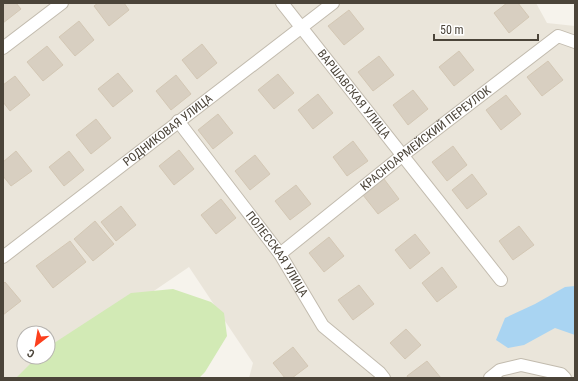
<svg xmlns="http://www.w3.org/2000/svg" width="578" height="381" viewBox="0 0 578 381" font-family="'Roboto Condensed',sans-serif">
  <rect width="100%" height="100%" fill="#f6f3ec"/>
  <path fill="#eae5da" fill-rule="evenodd" d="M3 3H536L547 23 575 26V378H249L253 363 189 267 26 378H3ZM24 333H48V357H24Z"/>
  <path fill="#d2eab5" d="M173 289 211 302 224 313 227 336 205 372 199 378H16L37 357H48V347L131 293Z"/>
  <path fill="#a9d4f2" d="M575 286V335L555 328 524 345 508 348 496 340 505 318 535 304 565 287Z"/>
  <path fill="#d8cfc1" stroke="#d3c7b4" d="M3 3H16L21 9 3 23Z
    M98 3H124L129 10 109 26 94 6Z
    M507 3H518L529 17 509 33 494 13Z
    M349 10 364 29 344 45 328 26Z
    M79 21 94 40 75 56 59 37Z
    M202 44 217 63 197 79 182 60Z
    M47 46 63 65 43 81 27 62Z
    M459 51 474 70 454 86 439 67Z
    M379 56 394 75 373 91 358 72Z
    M548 61 563 80 542 96 527 77Z
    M118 73 133 91 113 107 98 89Z
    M278 74 294 93 274 109 258 90Z
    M176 75 191 94 171 110 156 91Z
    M15 76 30 95 10 111 3 102V85Z
    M413 90 428 109 408 125 393 105Z
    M318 94 333 113 313 129 298 110Z
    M506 95 521 114 501 130 486 110Z
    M218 114 233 133 213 149 198 130Z
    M96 119 111 138 91 154 76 135Z
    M353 141 368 161 347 176 333 157Z
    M453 146 467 165 447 181 432 162Z
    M179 150 194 169 174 185 159 166Z
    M16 151 32 171 11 186 3 176V162Z
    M69 151 84 170 64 186 49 167Z
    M255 155 270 174 250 190 235 171Z
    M472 174 487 194 467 209 452 190Z
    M384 179 399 199 378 214 363 195Z
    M296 185 311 204 290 220 275 201Z
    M221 199 236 218 216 234 201 215Z
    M121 206 136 225 116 241 101 222Z
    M95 221 114 244 93 261 74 239Z
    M519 226 534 245 513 260 499 241Z
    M415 234 430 253 410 269 395 250Z
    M329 237 344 256 324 272 309 253Z
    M70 241 86 262 53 288 36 266Z
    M442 267 457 287 437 302 422 283Z
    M5 282 21 301 3 315V284Z
    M359 285 374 304 353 320 338 300Z
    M406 329 421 345 405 359 390 343Z
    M293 347 308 366 292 378H285L273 363Z
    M427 361 441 378H408L407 376Z"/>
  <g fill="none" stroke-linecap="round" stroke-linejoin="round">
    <g stroke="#c2bbae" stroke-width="14">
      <g id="minor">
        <path id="s1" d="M282 3 501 280"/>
        <path d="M3 48 62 3"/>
        <path id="s2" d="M178 121 280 254 323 326 380 373 384 378"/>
        <path id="s3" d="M280 254 403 155 558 36 575 42"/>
        <path id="s4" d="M3 257 333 3"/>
        <path d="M490 378 500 370 521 365 561 374 565 378"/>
      </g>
    </g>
    <use href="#minor" stroke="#fff" stroke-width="12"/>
  </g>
  <g text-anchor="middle" stroke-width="3.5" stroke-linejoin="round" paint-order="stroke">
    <g font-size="12" fill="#4b4439" stroke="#fff">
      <text dy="4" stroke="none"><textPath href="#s1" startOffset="116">ВАРШАВСКАЯ УЛИЦА</textPath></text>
      <text dy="4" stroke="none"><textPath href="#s4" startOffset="208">РОДНИКОВАЯ УЛИЦА</textPath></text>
      <text dy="4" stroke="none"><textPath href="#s3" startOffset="186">КРАСНОАРМЕЙСКИЙ ПЕРЕУЛОК</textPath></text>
      <text dy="4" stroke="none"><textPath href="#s2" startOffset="166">ПОЛЕССКАЯ УЛИЦА</textPath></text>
    </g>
  </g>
  <rect width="578" height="381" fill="none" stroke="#4b4439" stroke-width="8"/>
  <g transform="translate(36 345) rotate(211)"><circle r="19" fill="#ffffff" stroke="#b7b4b0"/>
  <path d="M0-3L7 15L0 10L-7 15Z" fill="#fc3f1d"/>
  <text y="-6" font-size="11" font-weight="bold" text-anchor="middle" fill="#4b4439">С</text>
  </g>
  <path d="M434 34v6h104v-6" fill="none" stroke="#4b4439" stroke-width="2"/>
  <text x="440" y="34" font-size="12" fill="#4b4439" stroke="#ffffff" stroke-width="3" paint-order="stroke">50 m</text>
</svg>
